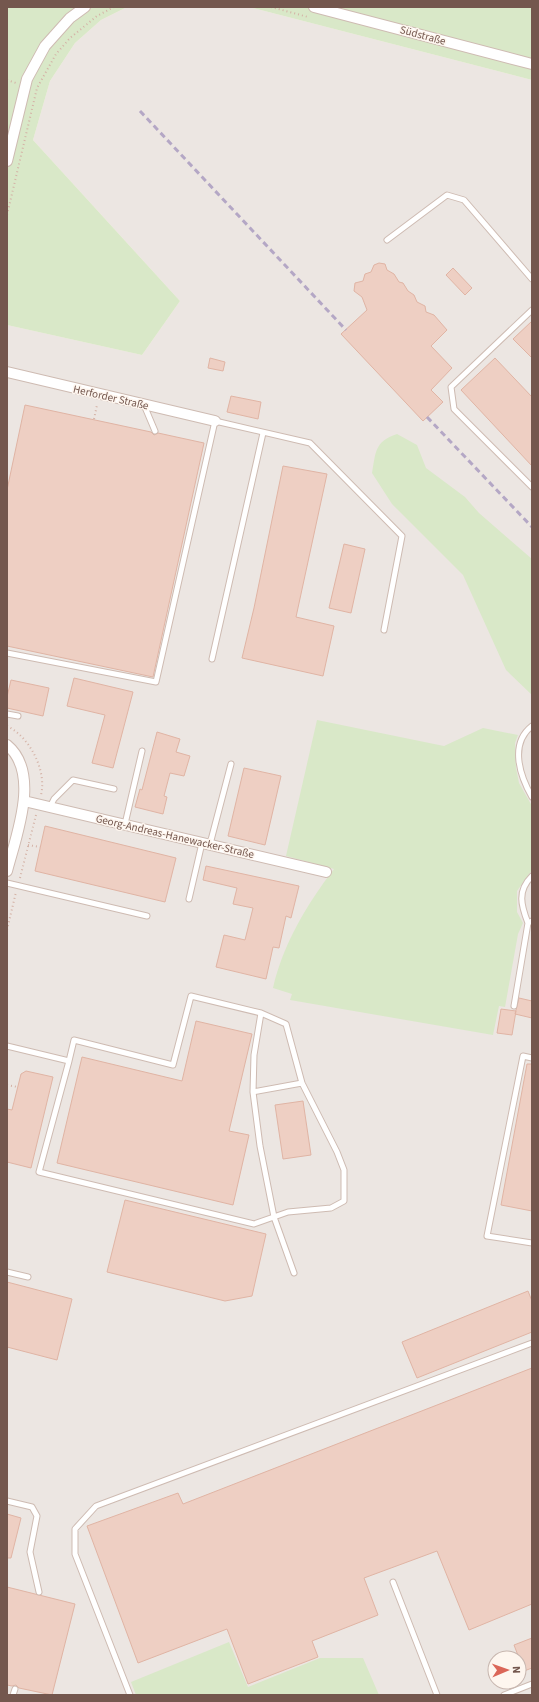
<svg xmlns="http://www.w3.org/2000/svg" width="539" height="1702" viewBox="0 0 539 1702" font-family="'Source Sans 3',sans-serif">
  <rect width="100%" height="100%" fill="#fbf2e9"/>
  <path fill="#ece6e2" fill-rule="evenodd" d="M127 7H249L532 80V1695H7V325L142 355 180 301 33 140 50 81 75 43 101 20ZM495 1658H519V1682H495Z"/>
  <path fill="#d9e8c8" d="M7 7H127L101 20 75 43 50 81 33 140 180 301 142 355 7 325Z
    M249 7H532V80Z
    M397 434 417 445 426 468 465 497 479 513 532 559V695L506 670 463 575 392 504 372 473C376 452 374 442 397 434Z
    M317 720 444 746 483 728 518 735 515 743 516 768 519 783 532 806V870L517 891V912L523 923 518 934 505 1007 499 1006 493 1035 290 1000 292 994 273 988C283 944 307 904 334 869L286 856Z
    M229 1642 248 1687 320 1658H363L379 1695H136L131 1682Z"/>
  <path fill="#eecfc3" stroke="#e0b4a4" d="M379 263 385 264 387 270 394 274 399 282 403 283 408 291 414 295 417 302 425 306 426 312 434 315 447 330 431 346 452 368 431 390 443 402 423 421 341 334 367 310 362 297 354 291 355 283 363 281 365 274 371 272 374 265Z
    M453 268 472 288 465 295 446 275Z
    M532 321V358L513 339Z
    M210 358 225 362 223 371 208 368Z
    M495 358 532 397V466L461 390Z
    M231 396 261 402 258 419 227 412Z
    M25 405 151 432 154 435 158 433 204 443 153 677 7 646V490Z
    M283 466 327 474 296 617 334 626 323 676 242 658 254 608Z
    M344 544 365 549 351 613 329 608Z
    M74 678 133 692 113 768 92 763 105 715 67 706Z
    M11 680 49 688 43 716 7 708V697Z
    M157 732 180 739 176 752 190 756 184 776 170 773 164 796 167 797 163 814 135 807 140 789 142 790Z
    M244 768 281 776 265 845 228 836Z
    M45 826 176 858 165 902 35 871Z
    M206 866 299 886 291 918 286 916 279 948 273 947 266 979 216 967 224 935 245 940 253 908 233 904 237 888 203 880Z
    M519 998 532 1001V1018L515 1014Z
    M501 1009 516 1011 512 1035 497 1033Z
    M196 1021 252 1034 229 1131 249 1135 233 1205 57 1163 82 1057 182 1081Z
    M527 1064H532V1211L501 1205Z
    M26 1071 53 1077 31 1168 7 1162V1109L12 1110 21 1074Z
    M303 1101 311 1155 283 1159 275 1105Z
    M125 1200 266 1234 252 1296 225 1301 107 1272Z
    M7 1282 72 1299 57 1360 7 1347Z
    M528 1291 532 1301V1332L417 1378 402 1342Z
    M532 1368V1604L469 1630 437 1551 364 1578 378 1615 312 1641 318 1657 248 1684 227 1629 138 1663 87 1526 178 1493 183 1504Z
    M7 1514 21 1518 11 1558H7Z
    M7 1587 75 1604 52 1695 19 1688 16 1685 12 1686 7 1685Z
    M532 1638V1668L524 1671 514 1645Z"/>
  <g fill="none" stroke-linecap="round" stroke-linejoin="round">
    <g stroke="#cebbb2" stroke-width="7">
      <path id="lane" d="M387 240 447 195 464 200 532 279
        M532 310 451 387 454 409 532 487
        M144 405 155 431
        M7 653 156 682 215 421 310 443 402 536 384 630
        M212 659 263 433
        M7 714 18 716
        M532 726C509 744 520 776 532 797
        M50 807 54 799 73 780 114 789
        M125 824 142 751
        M210 844 231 764
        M532 876C517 891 521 905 528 923L532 921
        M7 883 147 916
        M189 899 202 843
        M514 1006 528 923
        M7 1046 69 1061 74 1040 173 1065 191 996 261 1013 254 1055 253 1092 260 1146 274 1217 294 1273
        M532 1058 523 1056 487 1236 532 1243
        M69 1061 39 1172 254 1224 288 1212 331 1208 344 1201V1170L337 1152 302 1083 286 1024 261 1013
        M253 1092 302 1083
        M7 1272 28 1277
        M7 1501 32 1507 37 1516 30 1552 39 1592
        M393 1582 437 1695
        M13 1695 15 1689
        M130 1695 75 1554V1529L96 1506 532 1343
        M504 1695 532 1684"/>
    </g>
    <g stroke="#cebbb2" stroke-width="12">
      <path id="street" d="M314 7 532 64
        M7 161 27 79 45 46 70 18 85 7
        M7 372 215 421
        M7 745C41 773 16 836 7 871
        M24 801 326 872"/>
    </g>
    <path stroke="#d4b2a6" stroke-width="2" stroke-dasharray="1 3" stroke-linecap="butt" d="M271 7 308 17
      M7 80 16 83
      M7 215 37 88 56 54 70 38 97 16 114 7
      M94 419 97 405
      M7 726C30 737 47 771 41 795
      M28 845 40 847
      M20 878 36 815
      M7 930 16 892
      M7 1085 18 1087"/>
    <use href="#lane" stroke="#fff" stroke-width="5"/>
    <use href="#street" stroke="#fff" stroke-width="10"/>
    <path stroke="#b4a7c5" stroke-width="3" stroke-dasharray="6 4" stroke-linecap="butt" d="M140 111 346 330
      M427 417 532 527"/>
  </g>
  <g text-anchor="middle" stroke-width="3" stroke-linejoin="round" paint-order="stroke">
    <g font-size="11" fill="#74574e" stroke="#fef6ef">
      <text transform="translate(423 35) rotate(15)" y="4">Südstraße</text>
      <text transform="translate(111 397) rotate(13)" y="4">Herforder Straße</text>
      <text transform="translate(175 836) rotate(13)" y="4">Georg-Andreas-Hanewacker-Straße</text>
    </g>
  </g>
  <rect width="539" height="1702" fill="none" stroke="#74574e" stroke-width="16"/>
  <g transform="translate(507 1670) rotate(88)"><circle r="19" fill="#fef6ef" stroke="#c7b6af"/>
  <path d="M0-3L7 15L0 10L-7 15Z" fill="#db6658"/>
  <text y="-6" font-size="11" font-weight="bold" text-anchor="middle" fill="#74574e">N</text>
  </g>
</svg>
